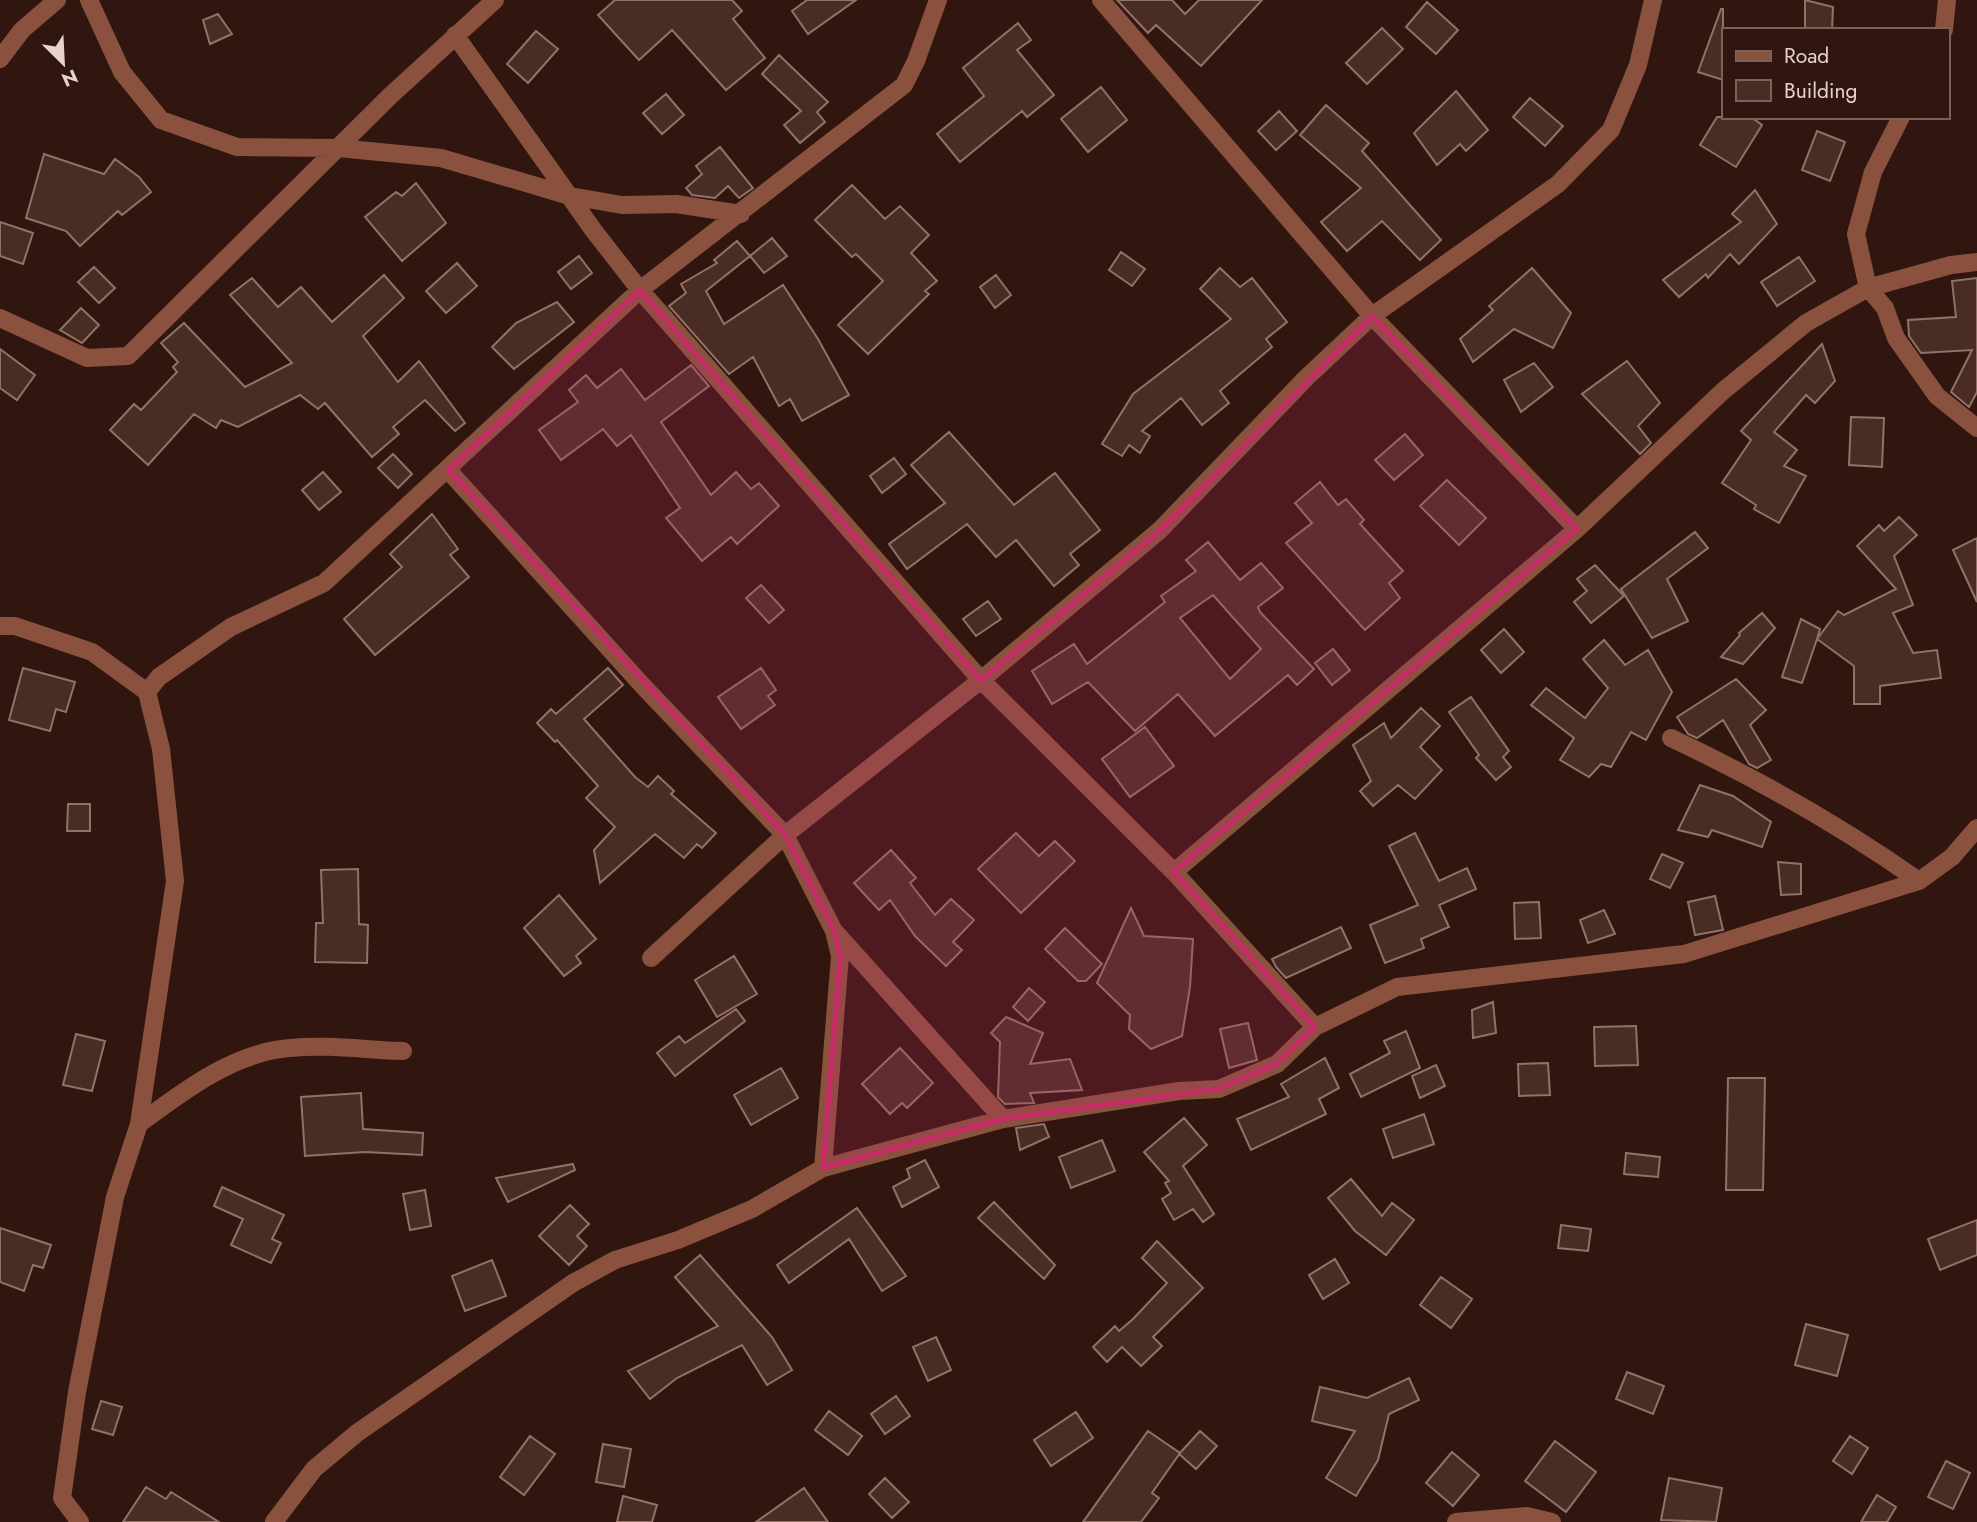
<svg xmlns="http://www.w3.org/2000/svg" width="1977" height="1522" viewBox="0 0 1977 1522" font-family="Jost,sans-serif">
  <rect width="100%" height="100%" fill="#30160e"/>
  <path fill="#492d24" stroke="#927166" stroke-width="2" fill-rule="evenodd" d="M615 0H732L742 11 733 19 765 58 726 90 672 30 639 60 598 15Z
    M807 0H856L808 34 792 11Z
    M1117 0H1172L1185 14 1199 0H1262L1201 66 1156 25 1148 33Z
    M1805 0 1833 7 1832 30H1805Z
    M1427 2 1458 30 1436 54 1406 27Z
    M1721 9H1723V80L1698 72Z
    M218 14 232 34 210 44 203 20Z
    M1018 23 1031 40 1017 50 1054 95 1027 117 1022 111 960 162 937 134 984 96 963 68Z
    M1382 28 1403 49 1367 84 1346 63Z
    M536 31 558 49 528 83 507 64Z
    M779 55 828 102 817 112 825 122 800 143 784 125 801 111 762 74Z
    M1101 87 1127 120 1088 152 1061 119Z
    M1456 91 1488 130 1466 151 1460 144 1437 165 1414 133Z
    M666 94 684 115 662 134 643 113Z
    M1530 98 1563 126 1545 146 1513 117Z
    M1326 105 1369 143 1362 151 1441 240 1420 260 1382 221 1347 251 1321 222 1361 188 1300 135Z
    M1279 111 1297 131 1276 150 1258 131Z
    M1717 117H1751L1762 125 1736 167 1700 145Z
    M1817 131 1845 142 1830 181 1802 170Z
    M720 147 753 188 739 198 728 186 715 198 692 195 686 188 702 174 696 166Z
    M44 154 104 174 115 159 139 177 151 192 122 215 118 211 80 246 66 231 26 218Z
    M416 183 446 223 402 261 365 217 396 192 402 196Z
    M852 185 885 219 900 206 929 235 911 253 937 281 925 291 929 294 868 354 838 325 883 281 856 254 852 257 815 220Z
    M1755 190 1777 224 1739 264 1730 254 1708 278 1706 274 1679 297 1663 280 1741 222 1732 214Z
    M0 222 33 233 23 264 0 256Z
    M772 238 787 256 764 273 750 256Z
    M737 241 750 256 706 291 724 324 783 285 818 339 849 395 802 421 790 399 779 406 753 357 729 374 669 306 686 293 681 284 717 263 714 260Z
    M1121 252 1145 269 1132 286 1109 270Z
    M579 256 592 273 571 289 558 272Z
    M1799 257 1815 281 1777 306 1761 282Z
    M457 263 477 286 446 313 426 291Z
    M94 267 115 288 99 303 78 282Z
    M1220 268 1240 287 1252 278 1287 322 1266 339 1272 347 1220 391 1229 403 1202 425 1181 398 1142 431 1150 436 1140 453 1129 445 1122 456 1102 444 1133 394 1231 319 1200 289Z
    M1532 268 1571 313 1553 348 1514 329 1473 362 1460 339 1493 310 1489 306Z
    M384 275 404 298 363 336 398 382 419 361 465 423 455 431 425 400 393 427 399 434 372 457 325 403 318 409 300 395 238 427 221 420 216 428 194 414 148 465 110 430 134 404 141 410 177 372 173 367 178 362 161 343 184 323 245 387 292 363 230 295 252 278 278 307 301 287 332 322Z
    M996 275 1011 295 995 308 980 287Z
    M1977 278V392L1969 407 1951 392 1972 350 1921 353 1909 336 1908 320 1956 317 1952 281Z
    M557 302 574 322 514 369 492 347 516 323Z
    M81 308 99 325 82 343 60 330Z
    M1822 344 1835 381 1815 403 1806 395 1774 432 1797 450 1784 466 1806 476 1779 523 1754 509 1756 505 1722 483 1751 440 1741 431Z
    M0 349 35 375 17 400 0 388Z
    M1627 361 1660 403 1638 426 1651 443 1640 454 1582 394Z
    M1534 363 1553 387 1521 412 1504 380Z
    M691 365 709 386 661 422 711 495 736 472 751 489 759 483 779 506 737 544 731 537 702 561 666 518 680 508 631 435 617 446 603 429 561 460 539 430 578 402 569 390 586 375 597 388 621 369 645 400Z
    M1851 417 1884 418 1882 467 1849 465Z
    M949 432 1014 505 1055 473 1100 530 1070 554 1079 565 1054 586 1016 540 996 557 967 524 907 569 889 544 945 503 911 465Z
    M1405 434 1423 455 1394 480 1375 460Z
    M393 454 412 474 398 488 378 468Z
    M894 458 906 474 882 493 870 476Z
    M323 472 341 492 319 510 302 490Z
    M1447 480 1486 518 1459 545 1420 506Z
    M1320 482 1338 505 1346 499 1364 520 1360 524 1403 571 1389 583 1400 598 1365 630 1286 543 1312 523 1295 503Z
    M432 514 458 549 450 555 469 577 375 655 344 619 402 567 390 554Z
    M1899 517 1917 535 1894 556 1913 605 1893 613 1913 653 1937 650 1941 678 1880 686V704H1854V666L1817 639 1802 683 1782 677 1801 619 1820 629 1817 639 1838 611 1844 615 1896 589 1857 546 1879 525 1884 531Z
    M1695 532 1708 548 1667 579 1688 621 1652 638 1621 589Z
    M1977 538V602L1953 550Z
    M1208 542 1240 580 1261 563 1283 588 1258 607 1260 612 1314 669 1297 685 1288 675 1215 736 1178 694 1135 731 1088 682 1052 704 1032 671 1074 644 1087 664 1165 602 1161 596 1196 571 1186 560ZM1213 595 1261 649 1230 679 1180 618Z
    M1595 565 1624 596 1591 623 1574 602 1587 591 1577 579Z
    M761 585 784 610 769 623 746 598Z
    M988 601 1001 619 976 636 963 619Z
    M1762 613 1775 628 1743 664 1721 657 1740 635 1739 633Z
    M1504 629 1524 652 1501 673 1481 650Z
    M1604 640 1625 665 1648 650 1672 692 1646 740 1631 732 1611 767 1601 764 1589 777 1560 760 1574 738 1531 705 1546 688 1585 718 1608 688 1583 659Z
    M1333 649 1350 670 1332 685 1315 663Z
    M23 668 75 682 66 712 56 709 50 731 9 720Z
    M608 668 623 685 584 719 635 777 648 787 658 776 674 791 671 794 716 833 702 848 697 844 684 858 655 834 600 883 594 850 615 827 586 798 598 786 557 740 555 742 537 723 551 709 556 714Z
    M761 668 776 690 768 696 775 705 741 729 718 697Z
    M1736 679 1766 710 1750 725 1771 760 1757 768 1749 764 1723 720 1697 738 1688 734 1677 717Z
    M1471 697 1509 751 1503 757 1511 767 1496 780 1476 758 1479 755 1449 712Z
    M1421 708 1440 726 1420 747 1442 770 1415 799 1398 785 1373 806 1360 791 1371 781 1353 745 1384 723 1391 738Z
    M1145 727 1174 766 1130 797 1102 759Z
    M1700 785 1733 796 1771 822 1762 847 1712 830 1708 837 1678 830Z
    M68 804H90V831H67Z
    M1016 833 1039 856 1055 841 1075 861 1021 913 978 869Z
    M1415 833 1439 881 1467 868 1476 889 1439 905 1449 927 1421 939 1424 948 1385 963 1370 925 1418 905 1389 846Z
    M891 850 916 878 910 883 935 915 951 899 974 920 953 942 962 950 946 966 915 936 890 900 879 910 854 883Z
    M1662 854 1683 863 1670 888 1650 879Z
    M1778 862 1801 864V894L1781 895Z
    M358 869 359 924 368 925 367 963 315 962 316 923H323L321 870Z
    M559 895 596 939 576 956 581 963 564 976 524 928Z
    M1715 896 1723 930 1695 935 1688 902Z
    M1539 902 1541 938 1515 939 1514 903Z
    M1131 908 1144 936 1193 939 1190 987 1182 1036 1151 1049 1129 1029 1130 1015 1097 983Z
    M1604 910 1615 934 1588 943 1580 920Z
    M1341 927 1351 948 1286 978 1276 967 1272 959Z
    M1065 928 1102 964 1086 981H1078L1045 949Z
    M734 956 757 994 717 1017 695 980Z
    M1029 988 1045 1002 1028 1021 1013 1007Z
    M1493 1002 1496 1033 1473 1038 1472 1010Z
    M736 1009 745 1021 675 1076 657 1053 679 1036 685 1043Z
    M1006 1017 1043 1033 1030 1064 1070 1059 1082 1090 1030 1093 1034 1103 1005 1104 998 1097 1000 1042 991 1033Z
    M1248 1023 1257 1060 1229 1068 1220 1029Z
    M1636 1026 1638 1065 1595 1066 1594 1027Z
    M1406 1031 1420 1068 1361 1097 1350 1074 1390 1053 1384 1041Z
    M76 1034 105 1041 92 1091 63 1085Z
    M900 1048 933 1083 907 1108 902 1103 890 1114 862 1084Z
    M1325 1058 1339 1088 1319 1099 1326 1114 1251 1150 1237 1119 1289 1097 1281 1084Z
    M1548 1063 1550 1095 1519 1096 1518 1064Z
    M1436 1065 1445 1086 1420 1098 1412 1076Z
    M781 1068 798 1098 751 1125 734 1095Z
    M1728 1078H1765L1763 1190H1726Z
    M361 1093 363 1129 423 1133 422 1155 365 1152 305 1156 301 1097Z
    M1424 1114 1434 1144 1393 1158 1383 1129Z
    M1184 1118 1207 1145 1183 1166 1214 1214 1203 1222 1193 1209 1174 1220 1162 1199 1171 1193 1165 1183 1169 1181 1144 1152Z
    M1044 1124 1049 1137 1020 1150 1016 1128Z
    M1102 1140 1115 1171 1071 1188 1059 1157Z
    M1626 1153 1660 1157 1658 1177 1624 1174Z
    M925 1160 939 1187 902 1207 893 1187 910 1178 907 1169Z
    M573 1164 575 1170 508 1202 496 1178Z
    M1351 1179 1382 1216 1392 1203 1414 1220 1386 1255 1355 1231 1328 1198Z
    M222 1187 284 1215 272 1239 281 1243 271 1263 231 1245 243 1219 214 1206Z
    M425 1190 431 1226 410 1230 403 1194Z
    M994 1202 1055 1265 1044 1279 978 1218Z
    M570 1205 589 1224 577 1236 587 1246 569 1265 539 1236Z
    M857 1208 906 1276 882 1291 849 1239 789 1283 777 1265Z
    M1977 1220V1255L1940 1270 1928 1239Z
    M1561 1225 1591 1229 1588 1251 1558 1248Z
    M0 1228 51 1245 43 1268 33 1265 24 1291 0 1282Z
    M1157 1241 1203 1288 1153 1337 1162 1346 1141 1366 1122 1347 1107 1362 1093 1347 1115 1326 1119 1331 1133 1319 1167 1283 1142 1258Z
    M700 1255 772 1337 792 1370 767 1385 742 1345 677 1378 650 1399 628 1371 718 1326 675 1277Z
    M1335 1259 1349 1283 1323 1299 1309 1275Z
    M492 1260 506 1296 465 1311 452 1276Z
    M1441 1277 1472 1299 1451 1328 1420 1305Z
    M1806 1324 1848 1335 1837 1376 1795 1365Z
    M936 1337 951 1370 928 1381 913 1347Z
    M1627 1372 1664 1386 1653 1414 1616 1399Z
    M1409 1378 1419 1400 1389 1414 1378 1460 1356 1496 1326 1478 1355 1431 1312 1421 1320 1387 1367 1398Z
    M896 1396 910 1416 885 1434 871 1414Z
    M101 1401 122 1407 113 1435 92 1429Z
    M829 1411 862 1436 848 1455 815 1430Z
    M1076 1412 1093 1438 1051 1466 1034 1440Z
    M1148 1431 1180 1453 1152 1493 1159 1498 1141 1522H1083Z
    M1200 1431 1217 1446 1196 1469 1179 1454Z
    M530 1436 555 1454 524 1495 500 1477Z
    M1850 1436 1868 1448 1852 1474 1833 1461Z
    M1555 1441 1596 1472 1566 1512 1525 1481Z
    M603 1444 631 1449 624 1487 596 1482Z
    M1452 1452 1479 1475 1453 1506 1426 1483Z
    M1946 1461 1970 1473 1953 1509 1928 1497Z
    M885 1478 909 1502 892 1518 869 1494Z
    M1669 1478 1722 1488 1716 1522 1661 1520Z
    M146 1487 166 1499 171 1492 219 1522H123Z
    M804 1488 828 1522H756Z
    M1877 1495 1896 1507 1887 1522H1861Z
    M623 1496 657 1505 652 1522H617Z"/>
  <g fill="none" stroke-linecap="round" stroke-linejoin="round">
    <path stroke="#8a513f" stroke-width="18" d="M89 0 122 72 161 120 237 147 338 148 441 158 570 196 622 205 676 204 741 214
      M1101 0 1372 316 1577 529
      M1944 30 1947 0
      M455 35 594 231 640 290 981 680 1174 872 1315 1027 1397 987 1684 954 1919 881 1952 857 1977 828
      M0 59 22 30 57 0
      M1901 117 1873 172 1856 234 1868 288 1885 308 1896 338 1937 396 1977 428
      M0 318 87 358 128 356 390 96 495 0
      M448 470 643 686 785 835 651 958
      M0 626H15L92 652 147 692 161 749 175 881 139 1124 115 1197 77 1392 62 1498 80 1522
      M147 692 159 677 231 627 324 583 640 290 904 85 916 61 938 0
      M1671 738C1758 779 1841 826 1919 881
      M1174 872 1577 529 1723 391 1806 323 1868 288 1951 265 1977 262
      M836 933 1003 1119
      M139 1124C182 1092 234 1052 290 1048 327 1044 366 1050 403 1051
      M823 1168 840 956 834 931 785 835 981 680 1160 530 1306 378 1372 316 1558 184 1611 130 1638 65 1653 0
      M274 1522 314 1469 357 1433 573 1283 615 1260 678 1240 752 1209 823 1168 1003 1119 1179 1091 1219 1089 1277 1064 1315 1027
      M1456 1522 1527 1516 1552 1522"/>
  </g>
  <path fill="#c62b66" fill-opacity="0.2" stroke="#c62b66" stroke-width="5" stroke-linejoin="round" d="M640 290 981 680 1160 530 1372 316 1577 529 1174 872 1315 1027 1277 1064 1219 1089 1003 1119 823 1168 840 956 834 931 785 835 448 470Z"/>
  <rect x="1722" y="28" width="228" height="91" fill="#30160e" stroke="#79625a" stroke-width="2"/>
  <rect x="1736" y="51" width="35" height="10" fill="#8a513f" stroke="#79625a" stroke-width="2"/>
  <text x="1784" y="63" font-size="21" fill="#e6d3cd">Road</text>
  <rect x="1736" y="80" width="35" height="21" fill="#492d24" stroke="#79625a" stroke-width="2"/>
  <text x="1784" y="98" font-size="21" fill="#e6d3cd">Building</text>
  <g transform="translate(63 63) rotate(156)" stroke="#30160e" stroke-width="5" paint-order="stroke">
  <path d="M0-5L12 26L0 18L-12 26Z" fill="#e6d3cd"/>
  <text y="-10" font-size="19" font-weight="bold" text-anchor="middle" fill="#e6d3cd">N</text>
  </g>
</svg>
